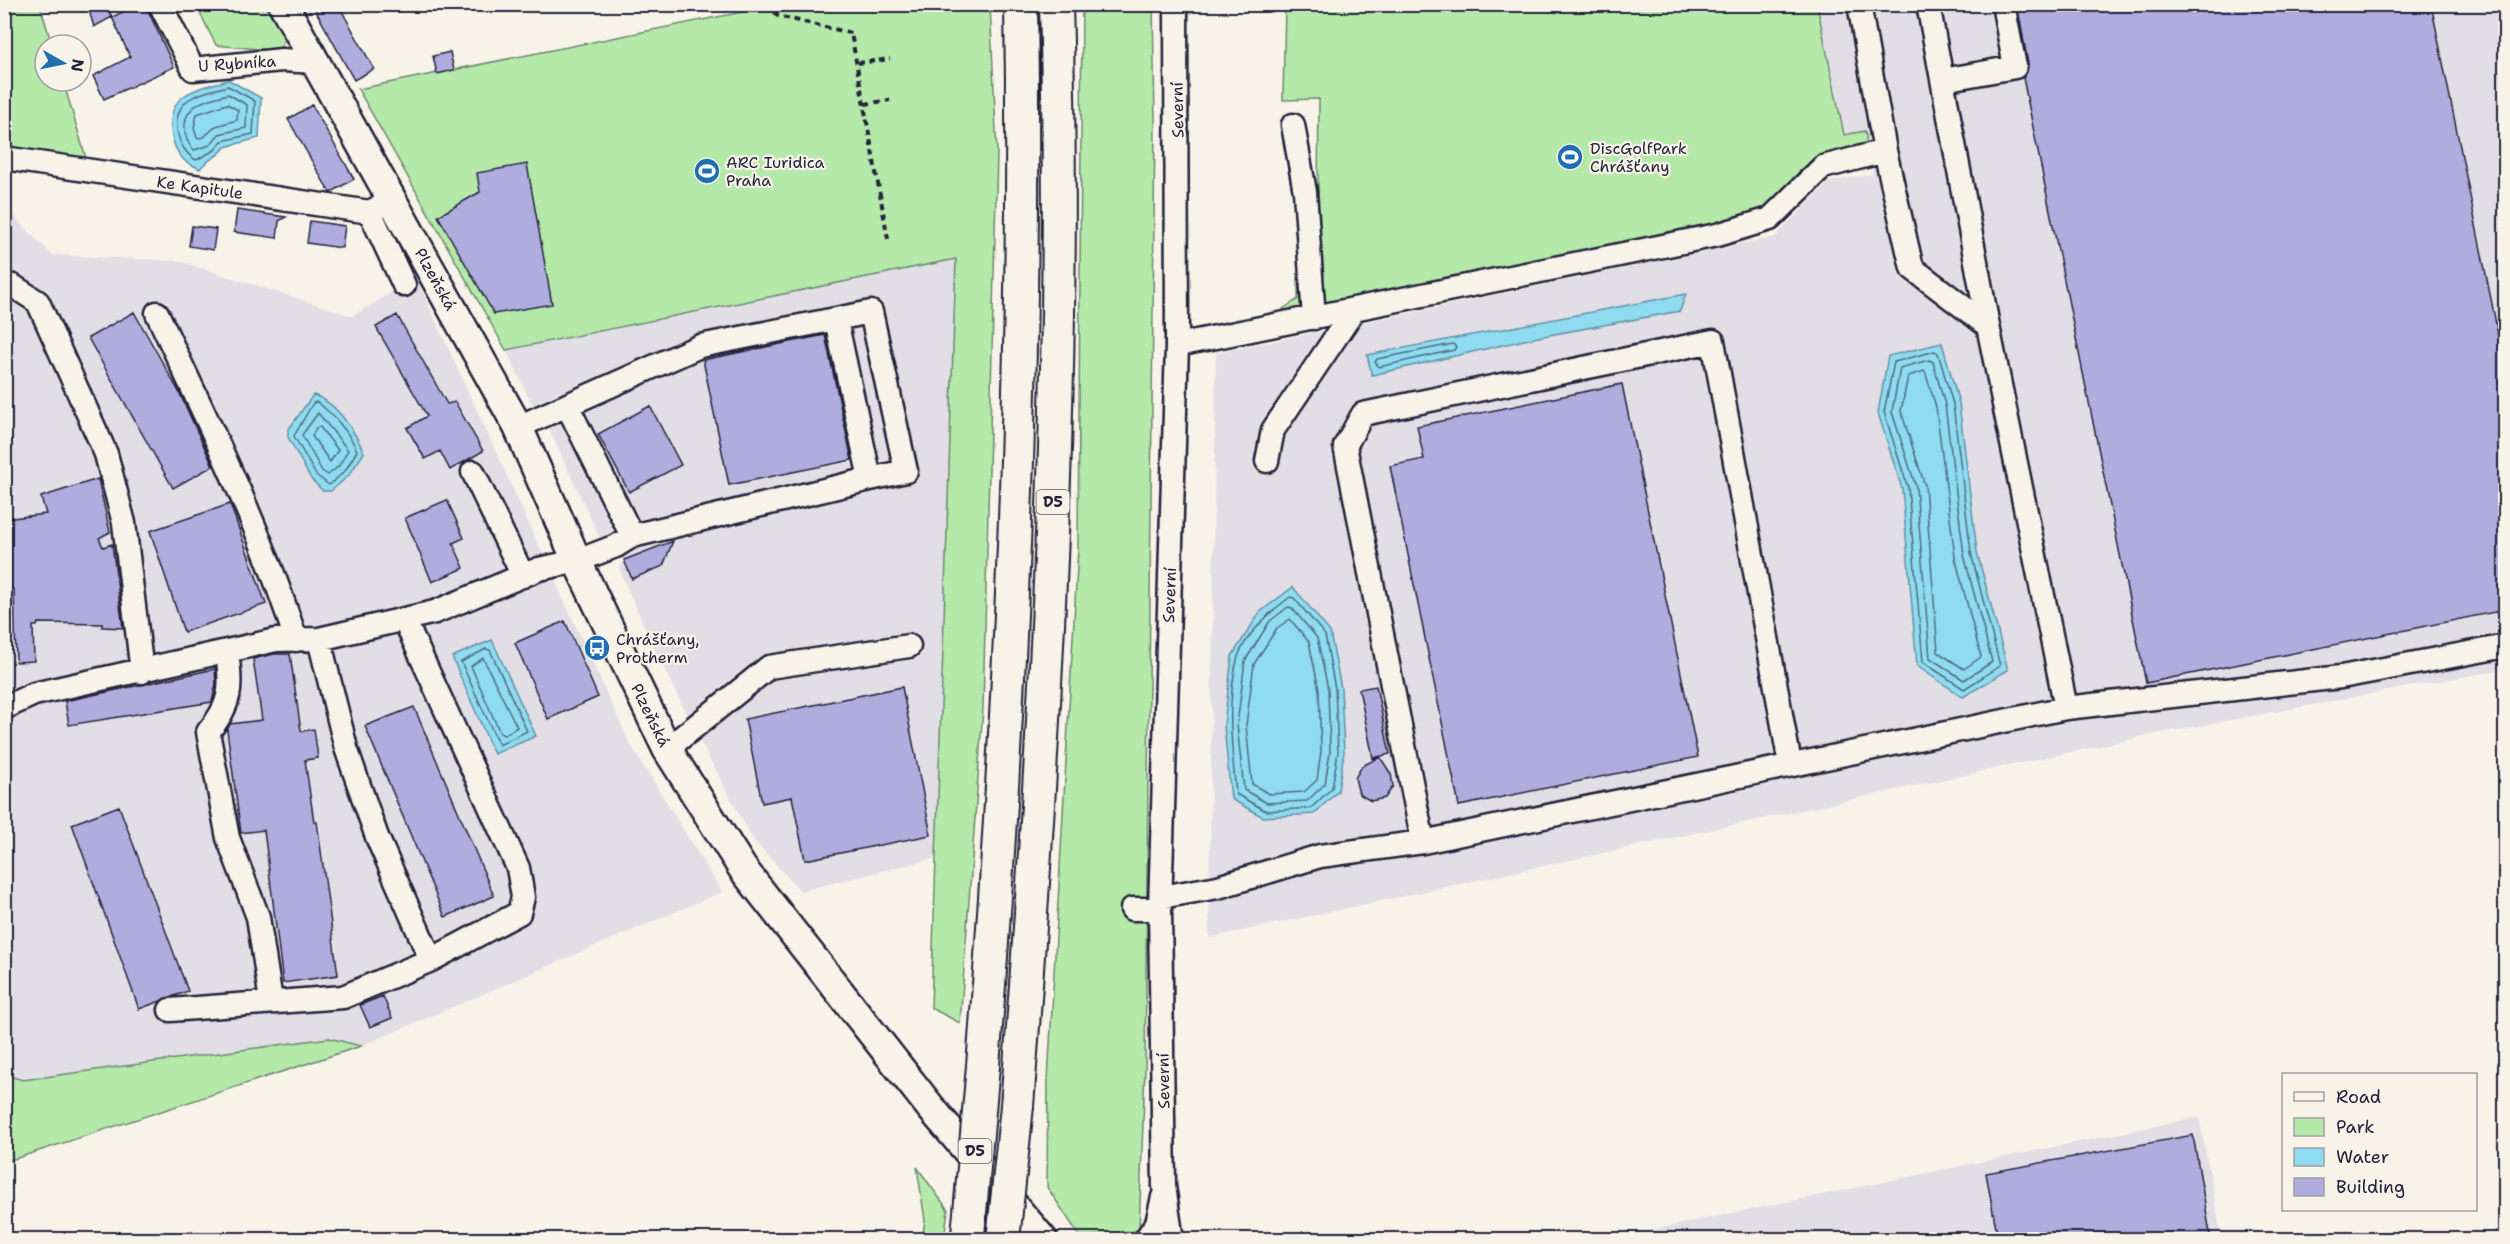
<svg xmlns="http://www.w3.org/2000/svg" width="2510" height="1244" viewBox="0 0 2510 1244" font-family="'Shantell Sans',sans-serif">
  <rect width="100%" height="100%" fill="#f7f3e8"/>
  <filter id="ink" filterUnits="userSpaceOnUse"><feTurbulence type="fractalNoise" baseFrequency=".0167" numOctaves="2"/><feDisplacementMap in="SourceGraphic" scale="12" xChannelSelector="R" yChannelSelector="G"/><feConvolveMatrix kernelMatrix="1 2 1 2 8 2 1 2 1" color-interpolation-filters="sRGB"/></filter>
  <g filter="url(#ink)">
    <path fill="#e1dee5" d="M1818 5H2505V669L2150 735 1209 938 1216 353 1775 237 1828 182 1873 174 1865 131 1844 135Z
      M4 206 52 255 179 261 352 316 416 278 630 744 722 892 361 1046 329 1038 23 1080 5 1075Z
      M956 259 936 858 800 891 752 838 693 728 647 633 619 568 624 560 610 533 600 538 549 429 558 422 550 403 532 404 506 350Z
      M2199 1117 2222 1239 1603 1240Z"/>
    <path fill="#b5e9a9" stroke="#6c8672" stroke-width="1.5" d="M5 4 40 5 52 45H45V81H63L86 158 5 147Z
      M196 5H266L286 36 279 51 216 45Z
      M777 5H990L997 153 983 708 960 1023 931 1008 956 259 506 350 358 89Z
      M1082 5H1153L1155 123 1145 1068 1139 1231 1081 1238 1047 1187 1048 1079 1078 549Z
      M1285 5H1817L1844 135 1865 131 1867 144 1834 151 1817 159 1801 170 1766 207 1715 225 1287 312 1283 309 1298 299 1299 192 1318 193 1319 99 1283 100Z
      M329 1038 361 1046 5 1162V1075L23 1080Z
      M917 1167 948 1210 944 1239H922L925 1220Z"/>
    <path fill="#8fdbef" stroke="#6391a7" stroke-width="1.5" d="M229 80 261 98 259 138 225 147C218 158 208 158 200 169 195 166 188 164 184 160 168 145 165 109 184 96 197 87 214 84 229 80Z
      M1686 294 1680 311 1533 338 1372 375 1367 355Z
      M1942 343 1959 403 1977 552 2008 670 1963 697 1917 666 1902 489 1878 413 1888 356Z
      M313 395C336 401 356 433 364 453L349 475 331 491H323L311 479 288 437V430Z
      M1293 587 1330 632 1341 688 1344 752 1338 791 1314 814 1263 817 1231 799 1224 725 1232 656 1260 612Z
      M492 640 536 736 494 754 452 657Z"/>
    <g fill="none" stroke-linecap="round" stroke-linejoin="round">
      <path stroke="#4e6c83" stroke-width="1.5" d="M228 86 255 101 253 134 222 141 215 150 196 160C177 150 168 115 188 100 199 92 215 90 228 86Z
        M228 94 247 105 246 128 219 134 210 145 194 150C187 143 184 134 185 124 187 102 210 99 228 94Z
        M227 104 238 110 237 120 216 126 204 137 197 138 194 128 197 114Z
        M1453 344 1456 347 1454 350 1379 367 1375 362 1377 359Z
        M1935 351 1938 353 1953 404 1971 553 2000 666 1964 689 1923 662 1908 488 1884 412 1894 362Z
        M1929 360 1933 362 1945 405 1964 555 1992 662 1964 680 1930 658 1916 487 1892 412 1900 368Z
        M1925 371 1936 407 1955 557 1981 657 1964 669 1938 652 1925 486 1901 411 1908 376Z
        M317 402C333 414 350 433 357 451L345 471 329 485 316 475 294 436 313 403Z
        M318 413 348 450 339 466 328 475 322 471 302 435Z
        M320 427 338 450 330 462 312 436 316 428Z
        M1290 597 1294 598 1325 635 1335 689 1338 752 1332 788 1311 808 1266 811 1236 794C1232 750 1226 704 1237 660 1243 637 1272 610 1290 597Z
        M1288 607 1292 608 1317 638 1328 689 1330 752 1325 784 1307 801 1267 803 1244 790 1237 725 1245 661 1270 621Z
        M1290 619 1309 642 1319 690 1321 751 1317 780 1304 792 1269 794 1252 784 1246 725 1254 664 1277 628Z
        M486 649 490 650 527 731 499 745 461 662Z
        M483 658 517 727 504 735 500 733 471 666Z"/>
    </g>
    <path fill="#aeadde" stroke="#22223b" stroke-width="1.5" d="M87 4H106L112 17 94 27Z
      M140 4H145L174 67 104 99 93 76 130 57 112 17Z
      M312 4H338L374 69 354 80Z
      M2017 4H2431L2505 368V610L2146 683 2023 78 2027 72 2028 64Z
      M450 52 454 70 437 74 433 56Z
      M312 105 354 179 330 193 288 119Z
      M527 164 552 304 494 314 438 216 480 192 477 173Z
      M237 210 286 217 279 221 277 238 234 232Z
      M310 221 345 226 342 248 307 243Z
      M192 226 216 229 213 250 189 246Z
      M134 312 179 392 213 466 173 488 88 338Z
      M397 315 447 404 455 402 483 451 450 470 440 451 425 459 407 428 427 416 376 327Z
      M825 335 852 460 729 485 703 360Z
      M1622 384 1698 757 1459 806 1390 466 1424 459 1417 426Z
      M650 406 681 465 629 492 598 434Z
      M98 479 110 532 99 538 103 547 112 544 123 628 102 627V624L38 623 37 626H33L34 661 16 662 14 590 4 583 8 571 4 557V519L46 514 41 497Z
      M447 500 464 538 453 543 464 568 432 582 405 518Z
      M230 504 266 604 184 632 150 531Z
      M673 541 663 566 632 579 624 560Z
      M565 621 598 697 548 719 515 643Z
      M274 654H290L301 731 314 729 318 758 305 760 314 822H317L338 975 283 983 264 830 241 833 227 730 230 724 262 720 253 659Z
      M215 669 216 684 212 702 69 725 65 701Z
      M1376 686 1390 754 1373 758 1359 689Z
      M902 687 931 835 805 860 792 797 762 803 745 719Z
      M414 707 494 896 445 917 365 726Z
      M1380 757 1391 774 1393 786 1385 798 1371 801 1359 794 1355 778 1362 766Z
      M119 806 188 991 139 1009 72 824Z
      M383 996 392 1018 370 1027 360 1005Z
      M2193 1135 2211 1239H1998L1986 1173Z"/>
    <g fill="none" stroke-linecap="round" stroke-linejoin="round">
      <g stroke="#22223b" stroke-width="27">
        <path id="minor" d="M160 4 193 69 282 60 316 62
          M1859 4 1885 151 1912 268 1988 326
          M1928 4 1988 326 2066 708
          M1943 80 2015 67 2003 4
          M1293 125 1305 192 1314 318
          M4 158 370 212 392 200
          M370 212 404 285
          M4 284 13 286 38 302 106 454 124 523 142 672
          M157 313C207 420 260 526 296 640
          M1177 345 1717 235 1770 219 1823 167 1885 151
          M567 405 632 536
          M518 427 700 346 871 312 906 471 870 479
          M1267 461 1273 430 1354 310
          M473 472 523 576
          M319 639 346 748 377 837 431 960
          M227 652C232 687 232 704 208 732L228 838 258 917 271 1001
          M4 708 34 694 276 640 319 639 435 612 539 569 577 561 616 546 632 536 870 479 836 320
          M667 749 769 667 909 646
          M1423 842 1345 446 1363 414 1713 341 1790 764
          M1161 897 1218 887 1320 856 1423 842 2066 708 2341 677 2506 646
          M1132 909H1160
          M170 1010 343 997 431 960 519 913 523 897 518 868 404 619
          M1145 1240 1157 1223 1163 1197
          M1172 1240 1164 1186 1160 909 1177 345 1176 4"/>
      </g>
      <g stroke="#22223b" stroke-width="33">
        <path id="major" d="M283 4 518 427 577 561 667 749 743 869 931 1108 1043 1240"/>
      </g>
      <g stroke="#22223b" stroke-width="36">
        <path id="highway" d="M983 1066C1010 713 1027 359 1021 4
          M1017 1106C1045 740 1067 372 1056 4"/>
      </g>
      <path stroke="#22223b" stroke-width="4" stroke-dasharray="6 4.5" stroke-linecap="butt" d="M768 4 778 16 851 33 888 239
        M858 63 890 59
        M865 104 890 100"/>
      <use href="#minor" stroke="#f7f3e8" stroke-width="22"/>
      <use href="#major" stroke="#f7f3e8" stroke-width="28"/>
      <use href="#highway" stroke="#f7f3e8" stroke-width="32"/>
      <g stroke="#22223b" stroke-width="36" stroke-linecap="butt">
        <path id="highway-bridge" d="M968 1235 983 1066
          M1003 1240 1017 1106"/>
      </g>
      <use href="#highway-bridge" stroke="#f7f3e8" stroke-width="32"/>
    </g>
  </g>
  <defs>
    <g id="stadium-disc" transform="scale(1.35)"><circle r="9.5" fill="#1f6fb2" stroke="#f7f3e8"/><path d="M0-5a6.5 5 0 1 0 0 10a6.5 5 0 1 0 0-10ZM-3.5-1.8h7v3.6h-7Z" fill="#fff"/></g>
    <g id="bus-disc" transform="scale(1.35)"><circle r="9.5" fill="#1f6fb2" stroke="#f7f3e8"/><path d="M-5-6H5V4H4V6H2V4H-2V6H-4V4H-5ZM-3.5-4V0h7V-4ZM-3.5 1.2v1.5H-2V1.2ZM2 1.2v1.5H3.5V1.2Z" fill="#fff"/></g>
  </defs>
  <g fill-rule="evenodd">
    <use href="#stadium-disc" x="1570" y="157"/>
    <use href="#stadium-disc" x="707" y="171"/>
    <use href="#bus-disc" x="597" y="648"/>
  </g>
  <g text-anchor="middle" stroke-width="4.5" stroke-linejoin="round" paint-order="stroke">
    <g fill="#f7f3e8" stroke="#62616f" stroke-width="1.5">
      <rect x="1036.5" y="490" width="33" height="24" rx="4.5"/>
      <rect x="958.5" y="1139" width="33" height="24" rx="4.5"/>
    </g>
    <g font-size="15" font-weight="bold" fill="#22223b">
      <text x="1053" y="507">D5</text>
      <text x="975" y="1156">D5</text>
    </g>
    <g font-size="16" fill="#22223b" stroke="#f7f3e8">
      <text transform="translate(237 63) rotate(-4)" y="6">U Rybníka</text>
      <text transform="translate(1177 110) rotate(-91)" y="6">Severní</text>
      <text transform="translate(200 187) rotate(8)" y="6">Ke Kapitule</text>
      <text transform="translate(436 279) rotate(61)" y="6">Plzeňská</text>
      <text transform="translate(1169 595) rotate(-88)" y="6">Severní</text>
      <text transform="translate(651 715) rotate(64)" y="6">Plzeňská</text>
      <text transform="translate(1163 1081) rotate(-91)" y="6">Severní</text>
    </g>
    <g font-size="16" fill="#22223b" stroke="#f7f3e8" text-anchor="start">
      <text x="1590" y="154">DiscGolfPark<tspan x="1590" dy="18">Chrášťany</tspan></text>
      <text x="726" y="168">ARC Iuridica<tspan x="726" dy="18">Praha</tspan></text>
      <text x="616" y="645">Chrášťany,<tspan x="616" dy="18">Protherm</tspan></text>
    </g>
  </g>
  <rect width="2510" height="1244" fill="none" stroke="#f7f3e8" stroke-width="24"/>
  <rect x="12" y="12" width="2486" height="1220" fill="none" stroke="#22223b" stroke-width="2" filter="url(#ink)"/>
  <rect x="2282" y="1073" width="195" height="138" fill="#f7f3e8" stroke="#a29fa3" stroke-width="1.5"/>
  <rect x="2294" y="1092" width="30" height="9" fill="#f7f3e8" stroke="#a29fa3" stroke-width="1.5"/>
  <text x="2336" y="1103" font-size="18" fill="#22223b">Road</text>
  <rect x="2294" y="1118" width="30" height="18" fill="#b5e9a9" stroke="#a29fa3" stroke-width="1.5"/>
  <text x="2336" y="1133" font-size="18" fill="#22223b">Park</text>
  <rect x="2294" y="1148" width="30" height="18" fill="#8fdbef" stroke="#a29fa3" stroke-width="1.5"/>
  <text x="2336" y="1163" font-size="18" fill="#22223b">Water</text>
  <rect x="2294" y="1178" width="30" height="18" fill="#aeadde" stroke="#a29fa3" stroke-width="1.5"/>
  <text x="2336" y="1193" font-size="18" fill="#22223b">Building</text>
  <g transform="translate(63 63) rotate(99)"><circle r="28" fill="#f7f3e8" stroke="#a29fa3" stroke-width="1.5"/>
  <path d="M0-4.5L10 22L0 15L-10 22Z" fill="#1f6fb2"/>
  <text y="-9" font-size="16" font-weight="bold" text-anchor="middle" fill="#22223b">N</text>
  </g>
</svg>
